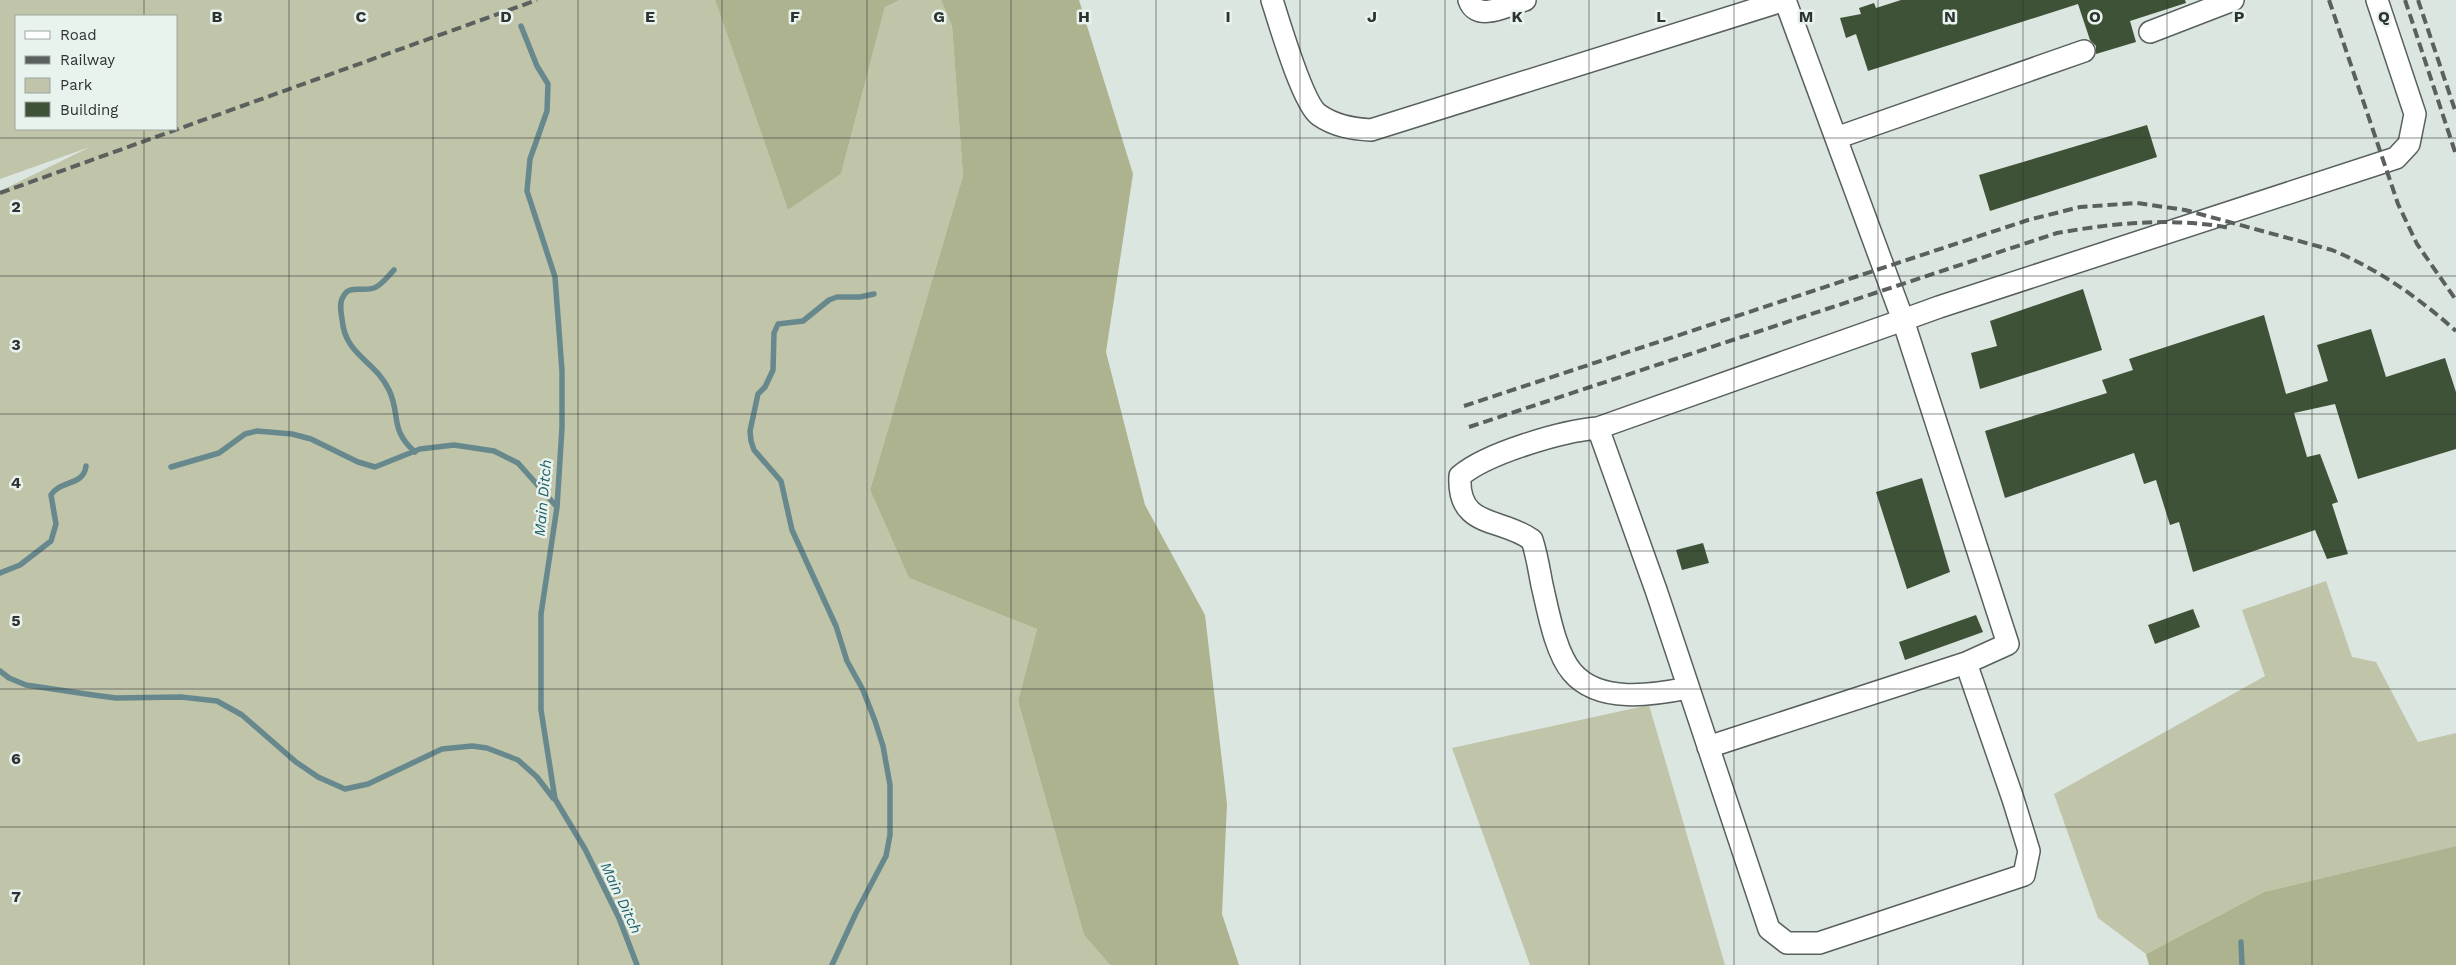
<svg xmlns="http://www.w3.org/2000/svg" width="2456" height="965" viewBox="0 0 2456 965" font-family="'Work Sans',sans-serif">
  <rect width="100%" height="100%" fill="#dce6e0"/>
  <path fill="#c0c4a9" fill-rule="evenodd" d="M0 0H715L788 210 841 174 885 7 900 0H941L952 26 963 176 870 490 909 578 1037 629 1018 701 1084 935 1110 965H0V191L90 147 0 179ZM16 16H176V129H16Z
    M2326 581 2352 657 2376 662 2418 742 2456 733V846L2264 892 2146 954 2098 918 2054 794 2265 676 2242 610Z
    M1649 705 1725 965H1530L1452 748Z"/>
  <path fill="#adb38e" d="M715 0H900L885 7 841 174 788 210Z
    M941 0H1079L1133 174 1106 352 1145 505 1205 615 1227 804 1222 914 1239 965H1110L1084 935 1018 701 1037 629 909 578 870 490 963 176 952 26Z
    M2456 846V965H2149L2146 954 2264 892Z"/>
  <g fill="none" stroke-linecap="round" stroke-linejoin="round">
    <path stroke="#67898e" stroke-width="5.5" d="M521 26 537 66 548 84 547 111 530 159 527 191 555 277 562 371V428L557 507 541 614V710L555 799 585 849 619 918 637 965
      M394 270C388 276 382 285 374 288 363 292 349 284 343 297 339 303 341 312 342 319 345 356 375 360 389 390 401 415 389 429 415 452
      M171 467 219 453 245 434 257 431 292 434 311 439 358 462 375 467 420 449 454 445 494 451 518 463 557 507
      M0 573 20 565 51 541 56 524 51 495C60 480 84 486 86 466
      M0 671 9 678 26 685 93 695 116 698 181 697 217 701 242 715 296 762 318 777 345 789 368 784 442 749 472 746 487 748 518 760 537 777 553 798
      M2241 942 2242 965
      M832 965 856 913 886 856 890 835V785L883 746 875 721 863 690 847 661 836 626 792 530 781 481 754 450 751 441 750 431 758 394 765 387 773 370 774 333 778 324 803 321 829 300 837 297H860L874 294"/>
  </g>
  <path fill="#3e5237" d="M1901 0H2185L2186 3 2130 21 2136 42 2096 54V46L2090 40 2078 4 1868 71 1856 34 1846 38 1840 18 1861 14 1859 8 1874 3 1876 8Z
    M2147 125 2157 157 1990 211 1979 175Z
    M2083 289 2102 350 1980 389 1971 353 1997 346 1990 321Z
    M2264 315 2286 394 2328 381 2317 345 2371 329 2386 377 2445 358 2456 392V449L2358 479 2335 404 2294 413 2307 457 2320 454 2338 502 2332 504 2348 554 2327 559 2315 530 2193 572 2179 522 2170 525 2156 480 2144 484 2134 453 2005 498 1985 431 2107 393 2102 380 2133 370 2129 359Z
    M1922 478 1950 572 1907 589 1876 492Z
    M1703 543 1709 563 1682 570 1676 550Z
    M2193 609 2200 627 2155 644 2148 625Z
    M1976 615 1983 632 1905 660 1899 642Z"/>
  <g fill="none" stroke-linecap="round" stroke-linejoin="round">
    <g stroke="#58615c" stroke-width="24">
      <path id="minor" d="M1272 0C1279 22 1303 104 1319 115 1335 126 1352 129 1371 130L1785 0
        M1469 0C1477 23 1508 5 1525 0
        M1785 0 1903 320 2008 644 1966 663 2013 799 2029 851 2024 875 1819 943H1787L1769 929 1656 590 1598 428 1903 320 1939 307 2396 158 2409 144 2415 114 2377 0
        M2150 32 2233 0
        M1836 138 2084 51
        M1598 428C1562 431 1487 453 1460 476 1457 529 1501 517 1532 540 1537 555 1539 570 1542 585 1548 610 1555 652 1572 672 1599 704 1653 695 1688 688
        M1708 747 1966 663"/>
    </g>
    <use href="#minor" stroke="#fff" stroke-width="21"/>
    <path stroke="#5a605d" stroke-width="4" stroke-dasharray="10 5" stroke-linecap="butt" d="M2329 0 2398 204 2417 244 2456 300
      M2405 0 2456 155
      M2418 0 2456 113
      M0 193 537 0
      M1464 406 2028 220 2080 207 2137 203 2185 210 2332 250C2378 269 2419 298 2456 331
      M1469 427 2057 233C2114 223 2173 217 2230 228"/>
  </g>
  <path fill="none" stroke="#2e3230" stroke-width="1" stroke-opacity="0.55" d="M144 0V16M289 0V965M433 0V965M578 0V965M722 0V965M867 0V965M1011 0V965M1156 0V965M1300 0V965M1445 0V965M1589 0V965M1734 0V965M1878 0V965M2023 0V965M2167 0V965M2312 0V965M144 129V965M0 138H2456M0 276H2456M0 414H2456M0 551H2456M0 689H2456M0 827H2456"/>
  <g text-anchor="middle" stroke-width="5" stroke-linejoin="round" paint-order="stroke">
    <g font-size="15" font-style="italic" fill="#1e5d67" stroke="#e9f3ee">
      <text transform="translate(543 498) rotate(-85)" y="5">Main Ditch</text>
      <text transform="translate(621 898) rotate(65)" y="5">Main Ditch</text>
    </g>
  </g>
  <g font-size="16" text-anchor="middle" font-weight="bold" fill="#2e3230" stroke="#e9f3ee" stroke-width="5" stroke-linejoin="round" paint-order="stroke">
    <text x="217" y="22">B</text>
    <text x="361" y="22">C</text>
    <text x="506" y="22">D</text>
    <text x="650" y="22">E</text>
    <text x="795" y="22">F</text>
    <text x="939" y="22">G</text>
    <text x="1084" y="22">H</text>
    <text x="1228" y="22">I</text>
    <text x="1372" y="22">J</text>
    <text x="1517" y="22">K</text>
    <text x="1661" y="22">L</text>
    <text x="1806" y="22">M</text>
    <text x="1950" y="22">N</text>
    <text x="2095" y="22">O</text>
    <text x="2239" y="22">P</text>
    <text x="2384" y="22">Q</text>
    <text x="16" y="212">2</text>
    <text x="16" y="350">3</text>
    <text x="16" y="488">4</text>
    <text x="16" y="626">5</text>
    <text x="16" y="764">6</text>
    <text x="16" y="902">7</text>
  </g>
  <rect x="15" y="15" width="162" height="115" fill="#e9f3ee" stroke="#9ea6a2"/>
  <rect x="25" y="31" width="25" height="8" fill="#ffffff" stroke="#9ea6a2"/>
  <text x="60" y="40" font-size="15" fill="#2e3230">Road</text>
  <rect x="25" y="56" width="25" height="8" fill="#5a605d" stroke="#9ea6a2"/>
  <text x="60" y="65" font-size="15" fill="#2e3230">Railway</text>
  <rect x="25" y="78" width="25" height="15" fill="#c0c4a9" stroke="#9ea6a2"/>
  <text x="60" y="90" font-size="15" fill="#2e3230">Park</text>
  <rect x="25" y="102" width="25" height="15" fill="#3e5237" stroke="#9ea6a2"/>
  <text x="60" y="115" font-size="15" fill="#2e3230">Building</text>
</svg>
